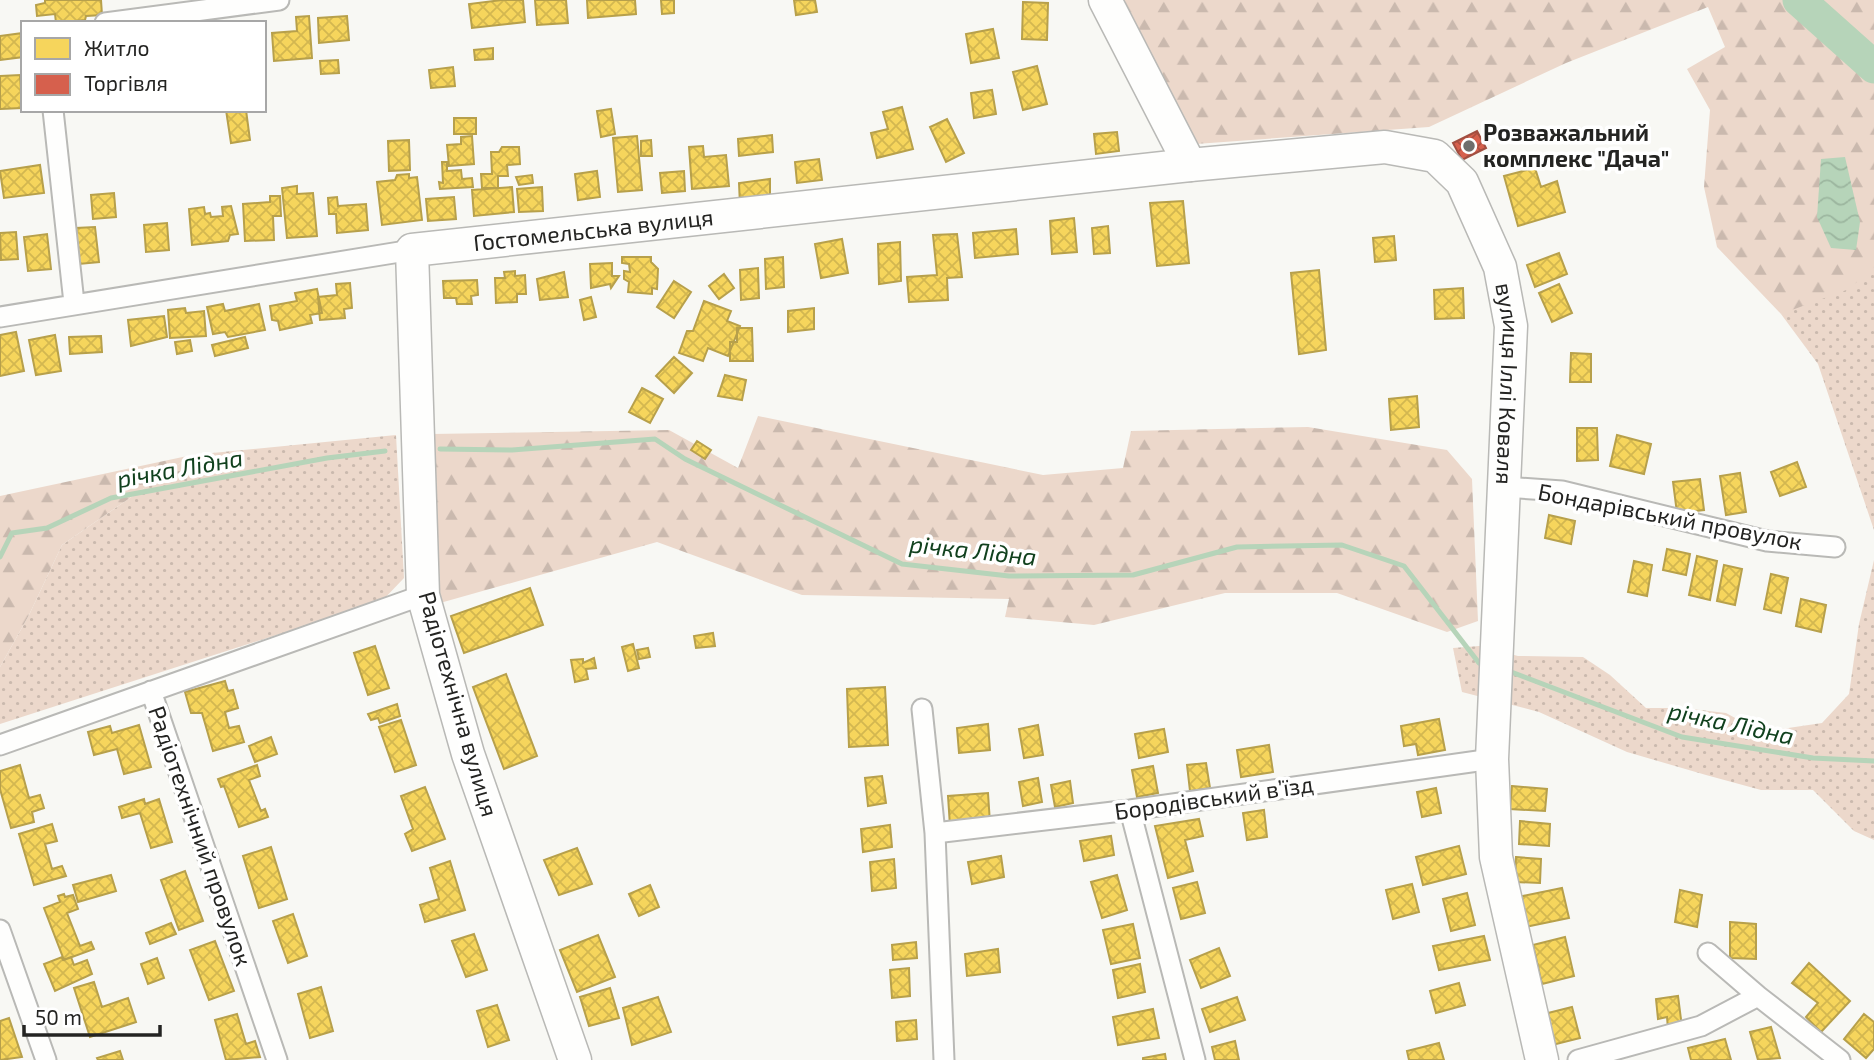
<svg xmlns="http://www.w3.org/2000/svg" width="1874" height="1060" viewBox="0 0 1874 1060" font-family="'Exo 2',sans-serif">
  <defs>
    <pattern id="grass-dots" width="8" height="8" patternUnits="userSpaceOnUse" patternTransform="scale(1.75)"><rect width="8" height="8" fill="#ecd8cb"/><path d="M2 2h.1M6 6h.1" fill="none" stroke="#cab9ae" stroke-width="1.8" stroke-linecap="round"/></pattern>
    <pattern id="forest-firs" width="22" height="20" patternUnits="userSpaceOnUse" patternTransform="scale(1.75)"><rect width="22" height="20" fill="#ecd8cb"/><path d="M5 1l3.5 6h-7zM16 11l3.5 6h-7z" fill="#cab9ae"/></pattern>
    <pattern id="water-waves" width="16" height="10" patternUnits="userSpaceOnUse" patternTransform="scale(1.75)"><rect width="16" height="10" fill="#b6d4b9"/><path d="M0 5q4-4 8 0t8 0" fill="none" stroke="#9cb69f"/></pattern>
    <pattern id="homes-cross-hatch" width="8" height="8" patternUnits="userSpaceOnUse" patternTransform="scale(1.75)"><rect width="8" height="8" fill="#f6d55c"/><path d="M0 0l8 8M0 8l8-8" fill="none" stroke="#d3b750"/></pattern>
    <pattern id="shops-cross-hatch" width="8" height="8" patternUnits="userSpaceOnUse" patternTransform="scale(1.75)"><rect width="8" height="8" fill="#d6604d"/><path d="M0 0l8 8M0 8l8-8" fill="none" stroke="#ad4f40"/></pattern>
  </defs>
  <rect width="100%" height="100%" fill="#f8f8f4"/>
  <path fill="url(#grass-dots)" d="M1874 197V530L1818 364 1781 314Z
    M396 435 404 578 382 601 0 724V667L29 615 62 545 192 455Z
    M1874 560V840L1854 831 1813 790H1761L1706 775 1627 752 1539 712 1462 692 1453 648 1479 646 1518 656 1583 657 1610 675 1646 708H1683L1726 713 1761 732 1822 723 1849 694 1859 624Z"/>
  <path fill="url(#forest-firs)" d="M1123 0H1874V267L1849 289 1781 314 1717 247 1704 187 1710 110 1687 69 1725 47 1708 7 1566 63 1429 127 1196 144Z
    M758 416 1043 475 1123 468 1131 431 1308 427 1447 450 1472 479 1478 621 1447 632 1337 593H1225L1094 625 1005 617 1009 599 802 595 657 542 440 603 431 434 669 430 738 468Z
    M192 455 62 545 29 615 0 667V496Z"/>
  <path fill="url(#water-waves)" d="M1845 157 1860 222 1856 250 1831 248 1817 217 1821 159Z"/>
  <path fill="url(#homes-cross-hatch)" stroke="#b7a04b" stroke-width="2" d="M45 0H101L102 15 86 16 85 20 56 23 55 14 37 16 36 5 45 3Z
    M502 0H523L525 22 472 28 469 4Z
    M535 0H566L568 23 537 25Z
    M587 0H635L636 14 588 18Z
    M661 0H674V13L662 14Z
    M794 0H815L817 12 796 15Z
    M1023 2 1048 3 1047 40 1022 39Z
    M309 16 312 58 274 61 272 33 297 31 296 17Z
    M347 16 349 40 319 43 318 18Z
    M993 29 999 58 971 63 966 34Z
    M23 33V57L0 60V36Z
    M493 48V59L475 60 474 50Z
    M338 60 339 73 321 74 320 61Z
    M1037 66 1047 104 1023 110 1013 72Z
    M453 67 455 86 431 88 429 70Z
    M20 75 22 108 0 109V76Z
    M992 90 996 114 974 118 971 93Z
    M902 107 913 149 877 158 871 133 888 129 883 112Z
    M611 109 615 134 601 137 597 111Z
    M226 110H246L250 140 231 143Z
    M454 118H476V134H454Z
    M947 119 964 153 946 162 930 127Z
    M1117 132 1119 151 1096 154 1094 134Z
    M772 135 773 152 739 156 738 139Z
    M472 136 474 164 449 166 447 145 461 144V137Z
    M637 136 642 190 618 192 613 138Z
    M409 140 410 170 389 171 388 141Z
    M651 140 652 156H641V141Z
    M703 146 704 157 726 155 729 186 692 189 689 147Z
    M502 147H519L520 164 507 165 508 176H498V188H482L481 174H492L491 152H499Z
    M819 159 822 180 797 183 795 162Z
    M442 162H447V171L461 170 462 179 472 178 473 187 440 189 439 182 443 183Z
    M40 165 44 193 4 198 0 171Z
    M1535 168 1541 187 1557 181 1565 212 1518 226 1504 176Z
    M597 171 600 197 578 200 575 174Z
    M684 171 685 191 662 193 660 173Z
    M409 174V178L417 177 422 220 382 225 377 182 395 180 397 175Z
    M532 175 533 183 519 185 516 177Z
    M770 179V201L740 205 739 183Z
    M297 186V194L313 193 317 236 287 238 282 188Z
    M512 187 514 212 474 216 472 190Z
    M542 187 543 211 519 212 517 189Z
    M114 193 116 217 93 219 91 195Z
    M270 196H280L281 216H273L274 240 245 241 243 204 270 202Z
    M337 197 338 206 366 204 368 230 337 233 336 214H329L328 198Z
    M454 197 456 219 428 221 426 199Z
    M1183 201 1189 263 1157 266 1150 203Z
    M231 206 238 234 230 235 228 241 192 245 189 209 204 207 205 214 210 213 211 217 223 216 222 207Z
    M1074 218 1077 252 1052 254 1050 221Z
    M167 223 169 250 146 252 144 225Z
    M1108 226 1110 253 1094 254 1092 228Z
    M95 227 99 262 79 264 76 228Z
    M1016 229 1018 254 975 258 973 233Z
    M16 232 18 259 1 260 0 233Z
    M47 234 51 269 28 271 24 237Z
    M957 234 962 277 947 278 948 300 909 302 907 277 937 275 933 235Z
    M1394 236 1396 260 1375 262 1373 238Z
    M842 239 848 273 821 278 815 244Z
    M900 242 901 281 879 284 878 244Z
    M1559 253 1567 274 1535 287 1527 265Z
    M622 257H651V262L658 269 657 289 652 288V294L628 292 629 282 624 279V271L630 272 629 264 622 263Z
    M783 257 784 287 766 289 765 259Z
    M612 263V276H619L611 288 610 284 591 288 590 264Z
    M758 268 759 298 741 300 740 270Z
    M1319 270 1326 350 1299 354 1291 273Z
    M515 271V276L525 275 526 294H517V302L496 303 495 278H505L504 272Z
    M564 272 568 297 540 300 537 279Z
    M724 274 734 288 719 299 709 286Z
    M477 280 478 295 471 296 472 304H457L456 298H444L443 281Z
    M674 281 691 292 674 318 657 307Z
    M350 283 352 308 344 309 345 318 320 320 318 297 337 295 336 284Z
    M1559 284 1572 313 1552 322 1539 293Z
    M1463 288 1464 318 1435 319 1434 290Z
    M317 289 322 313 310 315 312 323 280 330 278 321 272 320 270 306 297 301 295 293Z
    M591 297 596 317 584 320 580 300Z
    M704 301 731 311 727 321 740 326 728 356 708 348 703 361 679 353 687 331H693Z
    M223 304 225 311 259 304 265 330 228 337 225 332 213 334 207 307Z
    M185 308 186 313 204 311 206 336 170 338 168 310Z
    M814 308V329L788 332V311Z
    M164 316 167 337 131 346 128 320Z
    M737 328H752L753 361H730V342H737Z
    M16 332 24 371 0 376V335Z
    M55 335 61 371 36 375 29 340Z
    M101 336 102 352 70 354 69 337Z
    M245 337 248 348 215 356 212 345Z
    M190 340 192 351 177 354 175 342Z
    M1571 353 1591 354V382H1570Z
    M674 357 692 373 674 393 656 376Z
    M725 375 746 380 742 400 718 396Z
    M642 388 663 399 650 423 629 412Z
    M1417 396 1419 427 1391 430 1389 399Z
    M1577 428H1597L1598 460 1577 461Z
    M1617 435 1651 444 1644 474 1610 466Z
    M697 441 711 450 705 459 691 450Z
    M1797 462 1806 487 1780 496 1771 472Z
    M1740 473 1746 512 1726 515 1720 476Z
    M1700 479 1704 510 1677 513 1673 482Z
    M1549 515 1575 521 1571 544 1545 538Z
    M1667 549 1690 554 1686 575 1663 570Z
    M1697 556 1717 561 1710 600 1689 595Z
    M1634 561 1652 565 1647 596 1628 592Z
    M1724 565 1742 569 1735 605 1717 601Z
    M1771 574 1788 578 1781 613 1764 609Z
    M530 588 543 625 464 653 451 616Z
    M1801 599 1826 605 1821 632 1796 626Z
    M713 633 715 646 696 648 694 636Z
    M633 644 639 668 628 671 622 647Z
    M375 646 389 688 368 695 354 653Z
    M648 648 650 657 639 659 637 650Z
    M594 658 596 668 586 669 588 679 575 682 571 660 583 659V663Z
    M506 674 537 756 504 769 473 687Z
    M225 681 228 691 233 690 238 708 225 712 229 728 239 726 244 742 213 751 202 713H191L185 692Z
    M885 687 888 745 849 747 847 689Z
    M397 704 400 716 380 723 378 718 371 720 368 714Z
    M1439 719 1445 750 1418 755 1416 744 1404 746 1401 726Z
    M401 720 416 765 395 772 379 727Z
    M988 724 990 750 959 753 957 728Z
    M139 725 151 767 124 774 117 749 94 755 88 732 110 726 112 733Z
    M1038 725 1043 755 1024 758 1019 729Z
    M1164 729 1168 752 1139 758 1135 734Z
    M271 737 277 754 255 762 249 746Z
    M1269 745 1273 772 1241 777 1237 750Z
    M1206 763 1210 788 1190 791 1187 765Z
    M20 765 29 798 40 795 44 808 32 812 34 822 11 828 0 789V771Z
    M257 765 260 776 249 780 261 811 265 809 268 817 239 827 224 786 221 787 218 779Z
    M1153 766 1158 793 1137 797 1132 770Z
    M882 776 886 803 868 806 865 778Z
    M1038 778 1042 802 1023 806 1019 782Z
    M1070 781 1073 803 1055 807 1051 785Z
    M1512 786 1547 789 1545 811 1510 809Z
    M425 787 445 839 412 851 405 834 413 829 401 796Z
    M1436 788 1441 813 1422 817 1417 792Z
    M988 793 990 823 950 826 948 796Z
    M144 799 145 804 159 799 172 842 151 848 140 813 122 818 119 807Z
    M1264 810 1267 837 1247 840 1243 813Z
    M1199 819 1203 836 1185 840 1193 871 1168 878 1155 826Z
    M1520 821 1550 824 1549 846 1519 844Z
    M52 824 57 841 45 844 52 869 62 866 66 876 34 885 19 834Z
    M890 825 892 847 863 852 861 829Z
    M1111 836 1114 855 1084 861 1080 841Z
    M1459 846 1466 874 1423 885 1416 857Z
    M271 847 287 899 259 908 243 856Z
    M577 848 592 884 559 895 544 860Z
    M1001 856 1004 877 972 884 968 862Z
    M1516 857 1541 859 1540 883 1515 882Z
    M894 859 896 888 872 891 870 862Z
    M450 861 465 910 425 922 420 905 439 899 430 868Z
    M185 871 203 921 179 930 161 880Z
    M111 875 116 891 78 902 73 885Z
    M1117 875 1127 910 1102 918 1091 882Z
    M1197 882 1205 913 1181 919 1173 888Z
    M1412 884 1419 912 1393 919 1386 890Z
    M650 885 659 907 639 916 629 894Z
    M1562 888 1569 918 1525 927 1518 897Z
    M1680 890 1702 895 1697 927 1675 922Z
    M1467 893 1475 925 1451 931 1443 899Z
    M64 894 65 897 73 895 78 909 67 913 80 946 91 942 94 949 64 960 44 908 60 902 58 896Z
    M293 914 307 956 288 963 273 921Z
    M1730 922 1756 924V959L1730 958Z
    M171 923 176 934 150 944 146 933Z
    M1133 924 1140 958 1111 964 1103 930Z
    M474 934 487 970 466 977 452 941Z
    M598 935 615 977 577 992 560 950Z
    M1484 936 1490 960 1439 970 1433 946Z
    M1565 937 1574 976 1542 984 1533 945Z
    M215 941 234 991 209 1000 190 950Z
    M916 942 917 958 893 960 892 945Z
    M1219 948 1230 976 1201 988 1190 960Z
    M998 949 1000 972 967 976 965 954Z
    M62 957 63 960 71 957 74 965 87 960 92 974 55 991 44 964Z
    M157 958 164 978 148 984 141 964Z
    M1809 963 1850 1001 1821 1032 1806 1017 1818 1003 1792 983Z
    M1140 964 1145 992 1118 998 1113 970Z
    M909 968 910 996 892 998 890 970Z
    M94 982 102 1007 128 998 136 1022 90 1037 74 988Z
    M1459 983 1465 1005 1436 1013 1430 991Z
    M321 987 333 1031 310 1038 298 994Z
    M610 988 619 1018 589 1026 580 997Z
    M1678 996 1682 1027 1668 1029 1667 1017 1658 1019 1656 999Z
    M658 997 671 1032 632 1045 623 1008Z
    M1237 997 1245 1020 1210 1032 1202 1009Z
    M497 1005 509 1040 488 1047 477 1011Z
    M1572 1007 1580 1038 1552 1045 1544 1014Z
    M1153 1009 1159 1038 1118 1045 1113 1017Z
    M237 1014 246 1044 255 1041 260 1057 226 1060 215 1020Z
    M1864 1014 1874 1022V1049L1866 1058 1844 1039Z
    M9 1018 22 1057 0 1060V1021Z
    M916 1020 917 1039 897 1041 896 1022Z
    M1771 1027 1780 1058 1758 1060 1750 1032Z
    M1725 1039 1731 1060H1691L1688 1048Z
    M1235 1041 1239 1060H1215L1212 1047Z
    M1439 1043 1444 1060H1409L1407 1051Z
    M120 1051 123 1060H98L97 1058Z
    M1165 1054 1166 1060H1143V1058Z"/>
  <path fill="url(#shops-cross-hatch)" stroke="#a14e40" stroke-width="2" d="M1477 131 1486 148 1462 160 1453 143Z"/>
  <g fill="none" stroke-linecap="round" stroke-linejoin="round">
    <path stroke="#b6d4b9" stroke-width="5" d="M440 449 512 450 655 439 685 459 902 564 1009 576 1133 575 1237 547 1342 545 1404 566 1479 663
      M0 557 12 533 47 528 111 498 327 458 385 451
      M1506 670 1682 737 1813 758 1874 761"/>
    <path stroke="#b6d4b9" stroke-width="33" d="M1799 0 1874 67"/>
    <g stroke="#b9b9b6" stroke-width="23">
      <path id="street" d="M105 23 279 0
        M53 110 74 303
        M0 317 412 250
        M1504 487 1562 491 1767 541 1835 547
        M151 691 277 1060
        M922 709 935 833 944 1060
        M0 745 423 595
        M1130 810 1195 1060
        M935 833 1130 810 1492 759
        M0 930 46 1060
        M1708 953 1758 996
        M1578 1060 1701 1026 1758 996 1840 1060"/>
    </g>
    <g stroke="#b9b9b6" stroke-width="35">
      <g id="primary">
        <path d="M1105 0 1190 165"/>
        <path id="s1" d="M575 1060 468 754 423 595 412 250 1190 165 1385 147 1435 156 1462 182 1500 267 1511 326 1492 759 1496 857 1542 1060"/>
      </g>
    </g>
    <use href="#street" stroke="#fefefd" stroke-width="19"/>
    <use href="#primary" stroke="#fefefd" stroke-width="32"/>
  </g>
  <circle fill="#6e6e6c" stroke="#fff" stroke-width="2.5" cx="1469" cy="146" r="7"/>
  <g text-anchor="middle" stroke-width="7" stroke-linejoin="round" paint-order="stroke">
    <g font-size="23" font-weight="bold" fill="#242422" stroke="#fff" text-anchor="start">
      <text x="1483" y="141">Розважальний<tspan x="1483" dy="26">комплекс "Дача"</tspan></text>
    </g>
    <g font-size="23" fill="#242422" stroke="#fff">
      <text dy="8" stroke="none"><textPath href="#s1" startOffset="1017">Гостомельська вулиця</textPath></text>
      <text dy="8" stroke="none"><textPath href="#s1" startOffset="2112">вулиця Іллі Коваля</textPath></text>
      <text transform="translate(1670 517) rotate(11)" y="8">Бондарівський провулок</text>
      <text transform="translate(458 704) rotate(74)" y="8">Радіотехнічна вулиця</text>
      <text transform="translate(1214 798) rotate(-8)" y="8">Бородівський в’їзд</text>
      <text transform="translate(200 836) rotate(71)" y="8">Радіотехнічний провулок</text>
    </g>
    <g font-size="24" font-style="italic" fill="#11411e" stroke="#fff">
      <text transform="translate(180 469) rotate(-10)" y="8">річка Лідна</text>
      <text transform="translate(973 551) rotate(6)" y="8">річка Лідна</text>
      <text transform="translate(1731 724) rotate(12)" y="8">річка Лідна</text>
    </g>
  </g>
  <rect x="21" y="21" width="245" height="91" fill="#ffffff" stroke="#a7a7a7" stroke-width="2"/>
  <rect x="35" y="38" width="35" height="21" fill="#f6d55c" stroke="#a7a7a7" stroke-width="2"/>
  <text x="84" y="56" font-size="21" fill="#242422">Житло</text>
  <rect x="35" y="74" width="35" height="21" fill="#d6604d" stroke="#a7a7a7" stroke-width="2"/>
  <text x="84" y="91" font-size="21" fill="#242422">Торгівля</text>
  <path d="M24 1025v10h136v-10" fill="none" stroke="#242422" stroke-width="3.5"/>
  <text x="35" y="1025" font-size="21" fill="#242422" stroke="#ffffff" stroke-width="5" paint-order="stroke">50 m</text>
</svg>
